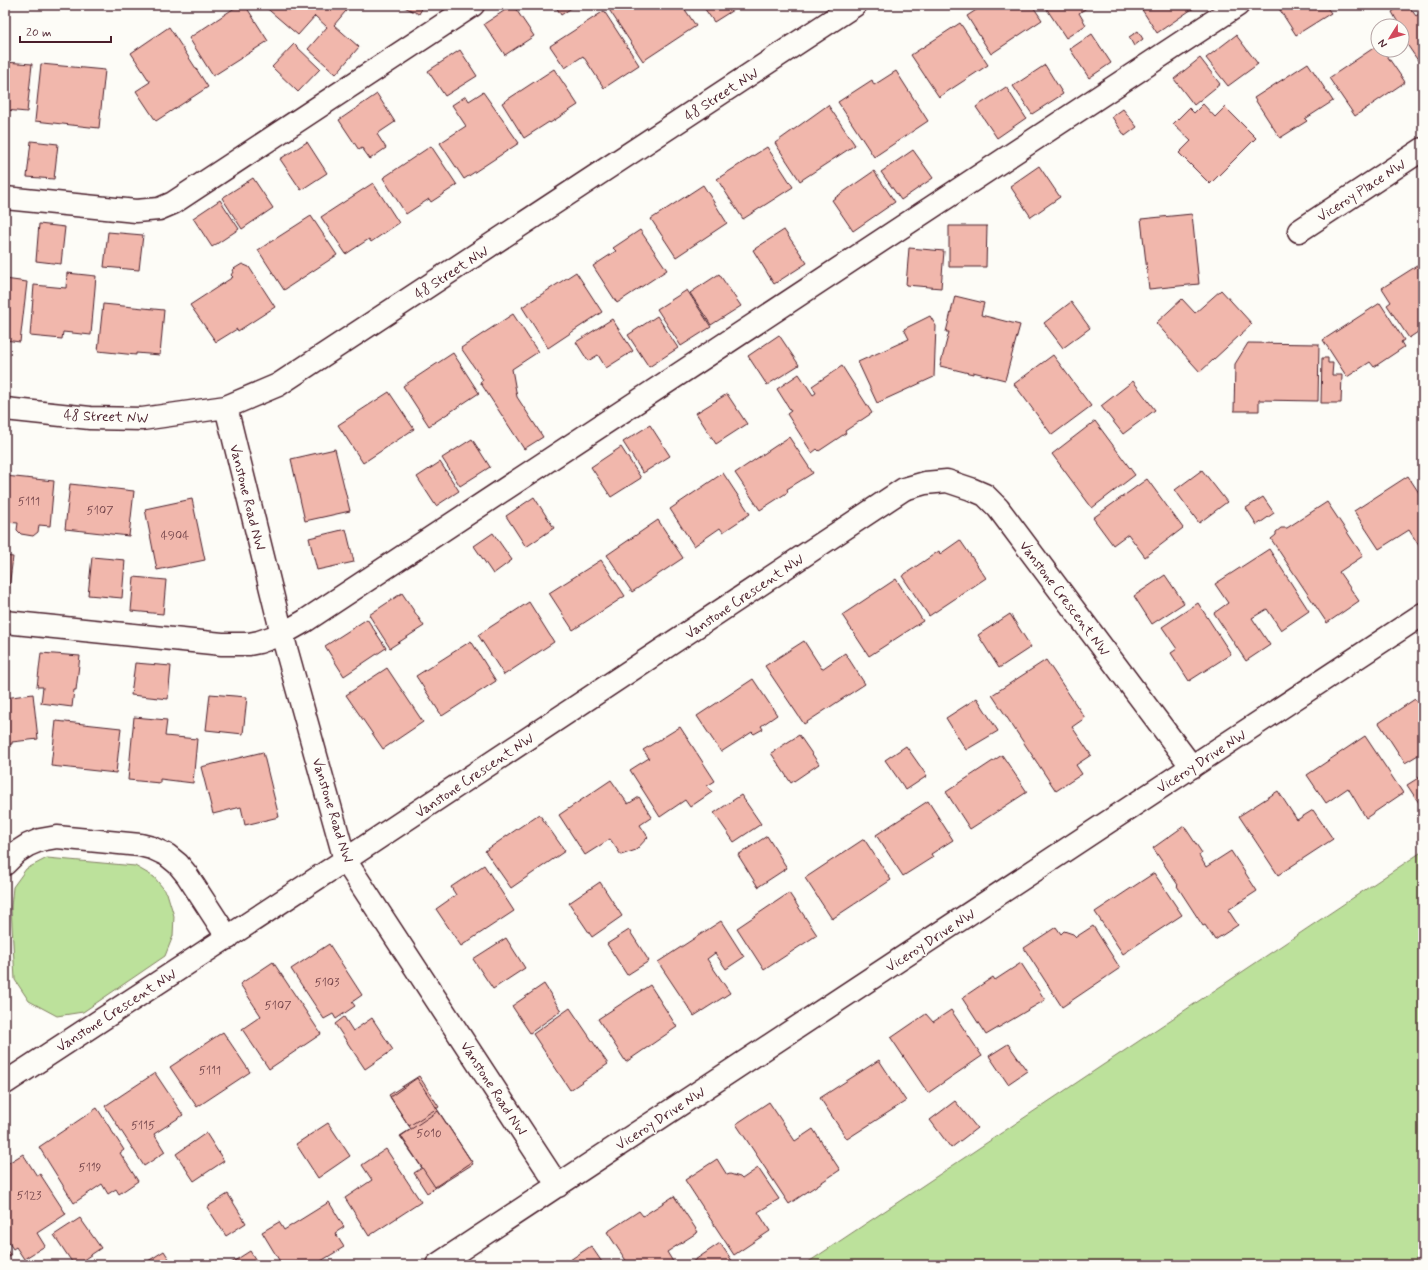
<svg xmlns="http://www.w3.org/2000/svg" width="1428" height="1270" viewBox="0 0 1428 1270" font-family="Mynerve,sans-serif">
  <rect width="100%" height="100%" fill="#fdfcf7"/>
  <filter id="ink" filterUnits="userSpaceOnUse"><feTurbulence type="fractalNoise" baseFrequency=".025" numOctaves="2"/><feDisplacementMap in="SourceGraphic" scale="8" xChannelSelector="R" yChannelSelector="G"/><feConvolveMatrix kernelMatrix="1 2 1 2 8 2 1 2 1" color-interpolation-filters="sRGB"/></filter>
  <g filter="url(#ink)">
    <path fill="#bce19b" stroke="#838063" d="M1423 851V1265H804Z
      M47 858 135 866 154 877 167 893 174 916 173 936 165 956 83 1012 57 1016 29 1001 15 980 11 907 13 887 26 869Z"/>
    <path fill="#f1b7ac" stroke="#4a1f2b" d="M239 5H245L268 41 213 76 189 38Z
      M263 5H351L334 25 359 47 336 74 308 49 327 27 315 16 298 35Z
      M400 5H424L419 14Z
      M513 5 534 36 505 55 484 24Z
      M555 5H576L561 15Z
      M613 5H682L696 26 643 61 608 8Z
      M702 5H741L714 22Z
      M984 5H1032L1042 20 991 54 967 16Z
      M1044 5H1091L1079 13 1086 25 1066 38Z
      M1139 5H1198L1157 33Z
      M1282 5H1325L1331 13 1296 35 1278 7Z
      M1402 5H1408L1416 16 1423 11V68L1402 37V26H1400L1392 12Z
      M604 11 639 65 604 88 583 56 565 68 550 46Z
      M960 23 988 65 939 97 911 55Z
      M169 27 208 87 156 121 136 91 150 82 131 53Z
      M1138 31 1143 39 1134 46 1129 37Z
      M1092 34 1111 63 1089 78 1070 49Z
      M1236 35 1258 64 1228 86 1206 58Z
      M294 44 320 69 298 92 272 67Z
      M1378 45V50H1383L1405 82 1355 116 1329 78Z
      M460 50 477 76 445 96 428 71Z
      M1200 58 1220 84 1194 105 1174 79Z
      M5 62 32 64 27 112 5 110Z
      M1308 63 1333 101 1305 119 1307 121 1280 138 1254 98Z
      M41 64 105 70 99 128 35 121Z
      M1045 65 1063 94 1032 114 1013 86Z
      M554 69 578 105 550 123 549 122 524 138 502 103Z
      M896 71 928 121 874 157 838 102 872 80 874 85Z
      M1006 87 1026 118 997 138 976 107Z
      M483 92 519 143 464 179 440 143 466 126 452 105 466 96 469 101Z
      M377 94 395 122 377 134 386 148 370 159 362 148 359 150 339 120Z
      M1203 104 1215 117 1225 107 1256 138 1210 184 1179 153 1191 141 1173 124 1189 108 1194 113Z
      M828 105 855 145 800 181 775 143Z
      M1123 109 1137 127 1125 136 1112 117Z
      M31 141 58 144 54 179 27 177Z
      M307 142 327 173 301 190 280 159Z
      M431 146 457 185 431 202 429 199 406 214 383 178Z
      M767 147 793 187 743 219 717 179Z
      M913 150 933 178 901 200 881 172Z
      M1039 166 1060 197 1031 217 1010 186Z
      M874 171 895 202 853 231 832 200Z
      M253 178 273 208 242 229 222 198Z
      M373 183 399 223 371 242 369 239 346 254 321 217Z
      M703 185 727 223 676 257 651 219Z
      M220 200 239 229 212 247 193 218Z
      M1192 214 1199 284 1149 289 1141 219Z
      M311 216 337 255 284 290 258 250Z
      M39 224 65 227 61 264 36 261Z
      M949 226H987L986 267H949Z
      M640 230 667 270 617 303 593 266 616 251 613 248Z
      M784 230 807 263 774 284 753 250Z
      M108 232 143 235 139 270 104 267Z
      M909 248 944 251 941 288 906 285Z
      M1423 262V331L1419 333 1418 332 1409 338 1387 305 1391 302 1382 288Z
      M242 264 249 267 275 307 238 331 237 329 216 342 190 305 233 277 231 275 233 272 232 270Z
      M576 272 602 312 548 348 522 307Z
      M67 273 96 276 91 335 63 332 62 339 30 336 34 285 66 288Z
      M719 274 741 306 711 325 690 293Z
      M5 279 27 282 20 342 5 340Z
      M687 290 711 327 681 346 657 309Z
      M1221 290 1252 324 1200 372 1156 323 1182 299 1195 313Z
      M955 296 984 303 981 315 1020 325 1005 380 973 372V374L940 366 949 332H946Z
      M1071 302 1090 328 1063 348 1044 323Z
      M1380 303 1404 340 1401 342 1404 347 1374 367 1370 362 1347 377 1323 340Z
      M103 304 164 310 160 355 136 353V355L98 351Z
      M513 314 538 352 512 369 517 397 543 437 524 449 480 382 483 380 461 348Z
      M657 316 678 348 649 367 628 335Z
      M930 316 936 326 934 377 877 403 858 362 909 339 904 329Z
      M612 319 633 351 606 368 598 355 588 361 576 342Z
      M779 335 799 365 767 385 748 356Z
      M1248 343 1319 344 1318 401 1259 400V411H1234L1235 364Z
      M453 353 479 393 429 426 403 386Z
      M1053 355 1091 406 1052 435 1014 384Z
      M1322 358H1328V363H1333L1332 375H1342L1341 403H1321Z
      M842 366 872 413 845 431 846 433 819 451 817 449 812 453 787 414 791 411 777 389 799 374 813 395 816 393 812 386Z
      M1133 381 1155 410 1123 434 1101 406Z
      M389 392 414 429 363 463 338 425Z
      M727 394 747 424 716 444 696 413Z
      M1095 421 1135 475 1092 508 1052 454Z
      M650 425 670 456 643 473 623 442Z
      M789 437 813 473 787 489 788 492 760 510 735 473Z
      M472 439 490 467 460 486 442 458Z
      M621 447 641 478 611 497 591 467Z
      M335 449 350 511 305 521 291 459Z
      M440 462 459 491 436 506 417 477Z
      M1202 470 1227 502 1199 523 1175 490Z
      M723 473 750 514 723 532 720 528 694 546 670 509Z
      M5 476 54 481 50 526 39 525 38 532 33 536 21 534 17 530 18 523 5 522Z
      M1408 476 1423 499V552L1409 530 1379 549 1354 511Z
      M1147 479 1183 528 1145 557 1128 534 1113 545 1093 518Z
      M70 484 134 491 129 536 65 529Z
      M534 497 554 528 526 547 506 516Z
      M1263 497 1274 513 1257 525 1246 508Z
      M192 499 205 560 157 570 145 509Z
      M1327 502 1363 556 1339 572 1359 601 1327 623 1271 539 1276 535V532L1281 528H1287Z
      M658 520 683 558 632 592 607 555Z
      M346 529 354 562 317 570 309 538Z
      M493 533 512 560 493 574 474 546Z
      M960 540 986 578 929 616 902 576 939 551 940 554Z
      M1269 549 1309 611 1281 630 1267 609 1252 618 1270 645 1246 661 1214 613 1228 603 1215 584Z
      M5 556 13 557 8 595H5Z
      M92 557 125 560 122 598 88 595Z
      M601 560 625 596 573 630 549 593Z
      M1165 575 1184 603 1152 624 1134 596Z
      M134 577 166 580 163 614 131 611Z
      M896 579 923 621 869 656 842 615Z
      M402 593 424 626 390 648 369 615Z
      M529 602 554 642 504 675 478 635Z
      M1198 603 1231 654 1189 681 1171 653 1177 649 1162 627Z
      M1010 614 1031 647 999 668 978 635Z
      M367 619 386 648 344 676 325 646Z
      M471 641 496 681 442 716 416 676Z
      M804 641 822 669 845 653 865 684 804 724 765 666Z
      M41 653 80 656 76 690H74L72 707 41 703 43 687H37Z
      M1046 660 1085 718 1072 727 1091 755 1076 765 1082 774 1056 791 992 695Z
      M135 663 171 666 168 699 131 695Z
      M387 668 423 722 383 749 346 695Z
      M753 679 777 715 761 726 763 729 754 734 752 732 721 752 697 716Z
      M33 694 38 739 12 742V744L5 745V698Z
      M210 694 247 697 243 734 206 730Z
      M1423 697V752L1405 763 1379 723 1415 699 1416 701Z
      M977 698 998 731 966 750 946 718Z
      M134 717 167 720 165 736 197 739 193 783 160 779V783L128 780Z
      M56 721 121 728 116 773 51 766Z
      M680 727 715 781 707 786 712 792 690 807 685 800 660 817 630 770 649 758 643 750Z
      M799 735 819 764 791 783 771 753Z
      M1365 736 1403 793 1366 818 1348 788 1326 803 1307 775Z
      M906 746 927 776 906 790 885 760Z
      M263 752 279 817 245 825 241 807 213 814 201 767Z
      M1002 755 1027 792 970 829 946 792Z
      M1423 775V809L1407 785Z
      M611 780 628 804 639 797 652 817 640 825 648 837 636 850 621 855 610 839 585 855 559 815Z
      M1278 791 1297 820 1313 810 1333 839 1278 875 1239 816Z
      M741 795 761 824 734 842 714 813Z
      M928 801 953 840 931 854 933 857 903 876 876 835Z
      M539 814 565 851 511 888 485 851Z
      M1184 826 1202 853 1199 855 1206 867 1231 851 1257 891 1228 910 1238 925 1215 940 1205 925 1203 926 1177 886 1178 885 1153 848Z
      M767 836 787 868 758 887 738 855Z
      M864 839 891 880 832 919 805 878Z
      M484 865 514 911 461 946 436 909 456 895 451 887Z
      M1154 873 1182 915 1123 954 1095 912Z
      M600 882 622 916 592 937 569 903Z
      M789 893 817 935 764 970 737 928Z
      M721 921 744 957 726 969 715 953 707 959 730 993 694 1016 658 962Z
      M1093 926 1120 968 1062 1007 1024 948 1056 927 1061 934 1064 931 1073 934 1076 937Z
      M629 930 649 961 627 975 607 944Z
      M506 938 525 968 493 989 473 959Z
      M329 944 362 995 352 1002 355 1006 336 1019 333 1014 324 1019 291 969Z
      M273 962 321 1034 269 1069 242 1029 261 1016 240 984Z
      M1021 963 1045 1000 986 1035 962 998 993 977 995 980Z
      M544 984 561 1011 530 1033 512 1006Z
      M650 985 677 1027 626 1062 598 1019Z
      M570 1008 608 1064 570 1090 533 1034Z
      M951 1010 982 1056 928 1093 891 1038 926 1014 933 1022Z
      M344 1017 353 1031 372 1018 393 1050 365 1069 335 1024Z
      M223 1032 250 1072 197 1107 170 1067Z
      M1008 1044 1027 1071 1008 1084 989 1056Z
      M879 1060 906 1101 847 1139 820 1098Z
      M155 1073 183 1115 154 1134 165 1152 144 1166 105 1106Z
      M419 1076 439 1107 409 1126 389 1095Z
      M417 1078 473 1164 427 1193 414 1173 422 1168 400 1136 411 1129 390 1097Z
      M955 1101 977 1128 951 1148 930 1120Z
      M769 1102 795 1141 813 1129 840 1170 789 1204 736 1124Z
      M97 1108 124 1150 120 1153 138 1181 119 1194 116 1189 108 1194 102 1184 74 1203 39 1147Z
      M438 1111 472 1162 435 1187 401 1136Z
      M328 1123 350 1156 318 1178 296 1144Z
      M206 1133 224 1161 194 1181 176 1154Z
      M386 1149 421 1202 369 1236 345 1198 372 1180 362 1165Z
      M23 1154 37 1176 40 1174 66 1214 37 1233 45 1246 24 1259 16 1247 13 1249 5 1237V1165Z
      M717 1159 727 1175 730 1174 740 1177 742 1179 758 1168 779 1199 758 1212 770 1231 734 1255 685 1180Z
      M228 1194 246 1223 226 1236 207 1207Z
      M674 1196 698 1232 667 1252 675 1265H629L607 1232 639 1211 643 1216Z
      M329 1202 344 1227 335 1233 344 1247 321 1261 324 1265H282L262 1232 279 1222 284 1230Z
      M80 1218 101 1248 76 1265H74L54 1235Z
      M720 1243 735 1265H690L689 1264Z
      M591 1246 604 1265H559L566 1260 567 1262Z
      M5 1247 11 1256 5 1259Z
      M164 1251 173 1265H146L145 1263Z
      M250 1251 259 1265H228Z"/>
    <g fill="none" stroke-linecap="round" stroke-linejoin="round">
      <g stroke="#4a1f2b" stroke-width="25">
        <path id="minor" d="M5 198 136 211 159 209 173 203 473 5
          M1299 231 1423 149
          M226 407 282 634 345 860 558 1186
          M5 409 90 418 142 419 226 407 278 385 855 5
          M5 622 222 644H249L259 642 282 634 305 621 1238 5
          M5 864 17 852 28 845 40 840 57 837 140 845 152 848 167 855 178 864 187 875 228 938
          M5 1083 345 860 904 489 925 483 947 481 971 489 985 495 998 508 1192 767
          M437 1265 1423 614"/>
      </g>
      <use href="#minor" stroke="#fdfcf7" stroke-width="22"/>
    </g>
  </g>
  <g text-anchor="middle" stroke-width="3" stroke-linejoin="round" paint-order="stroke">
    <g font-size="12" fill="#74454b">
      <text x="29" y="505">5111</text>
      <text x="100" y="514">5107</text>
      <text x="175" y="539">4904</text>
      <text x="327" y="986">5103</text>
      <text x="278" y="1009">5107</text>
      <text x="210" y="1074">5111</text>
      <text x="143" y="1129">5115</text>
      <text x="429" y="1137">5010</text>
      <text x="90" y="1171">5119</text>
      <text x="29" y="1199">5123</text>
    </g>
    <g font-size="14" fill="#4a1f2b" stroke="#fdfcf7">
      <text transform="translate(721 94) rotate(-33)" y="5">48 Street NW</text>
      <text transform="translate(1361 190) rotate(-33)" y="5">Viceroy Place NW</text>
      <text transform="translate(451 272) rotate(-33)" y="5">48 Street NW</text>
      <text transform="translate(106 416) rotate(2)" y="5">48 Street NW</text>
      <text transform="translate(248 497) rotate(76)" y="5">Vanstone Road NW</text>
      <text transform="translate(744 596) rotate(-34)" y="5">Vanstone Crescent NW</text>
      <text transform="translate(1065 598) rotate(53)" y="5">Vanstone Crescent NW</text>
      <text transform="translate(1201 761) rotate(-33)" y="5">Viceroy Drive NW</text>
      <text transform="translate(474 775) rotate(-34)" y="5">Vanstone Crescent NW</text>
      <text transform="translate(333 810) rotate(73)" y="5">Vanstone Road NW</text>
      <text transform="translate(930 940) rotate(-33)" y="5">Viceroy Drive NW</text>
      <text transform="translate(116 1010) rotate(-33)" y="5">Vanstone Crescent NW</text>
      <text transform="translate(494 1088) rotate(57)" y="5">Vanstone Road NW</text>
      <text transform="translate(660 1118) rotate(-33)" y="5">Viceroy Drive NW</text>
    </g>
  </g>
  <rect width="1428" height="1270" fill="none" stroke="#fdfcf7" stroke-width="20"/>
  <rect x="10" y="10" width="1408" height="1250" fill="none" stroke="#4a1f2b" stroke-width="1.5" filter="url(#ink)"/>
  <g transform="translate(1390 38) rotate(233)"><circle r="19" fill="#fdfcf7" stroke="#b5a4a5"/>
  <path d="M0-3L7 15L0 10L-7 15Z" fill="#d1495b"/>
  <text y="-6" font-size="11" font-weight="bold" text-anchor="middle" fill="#4a1f2b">N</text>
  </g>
  <path d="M20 36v6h91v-6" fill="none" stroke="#4a1f2b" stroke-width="2"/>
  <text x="26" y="36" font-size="12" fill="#4a1f2b" stroke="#fdfcf7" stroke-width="3" paint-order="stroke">20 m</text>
</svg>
